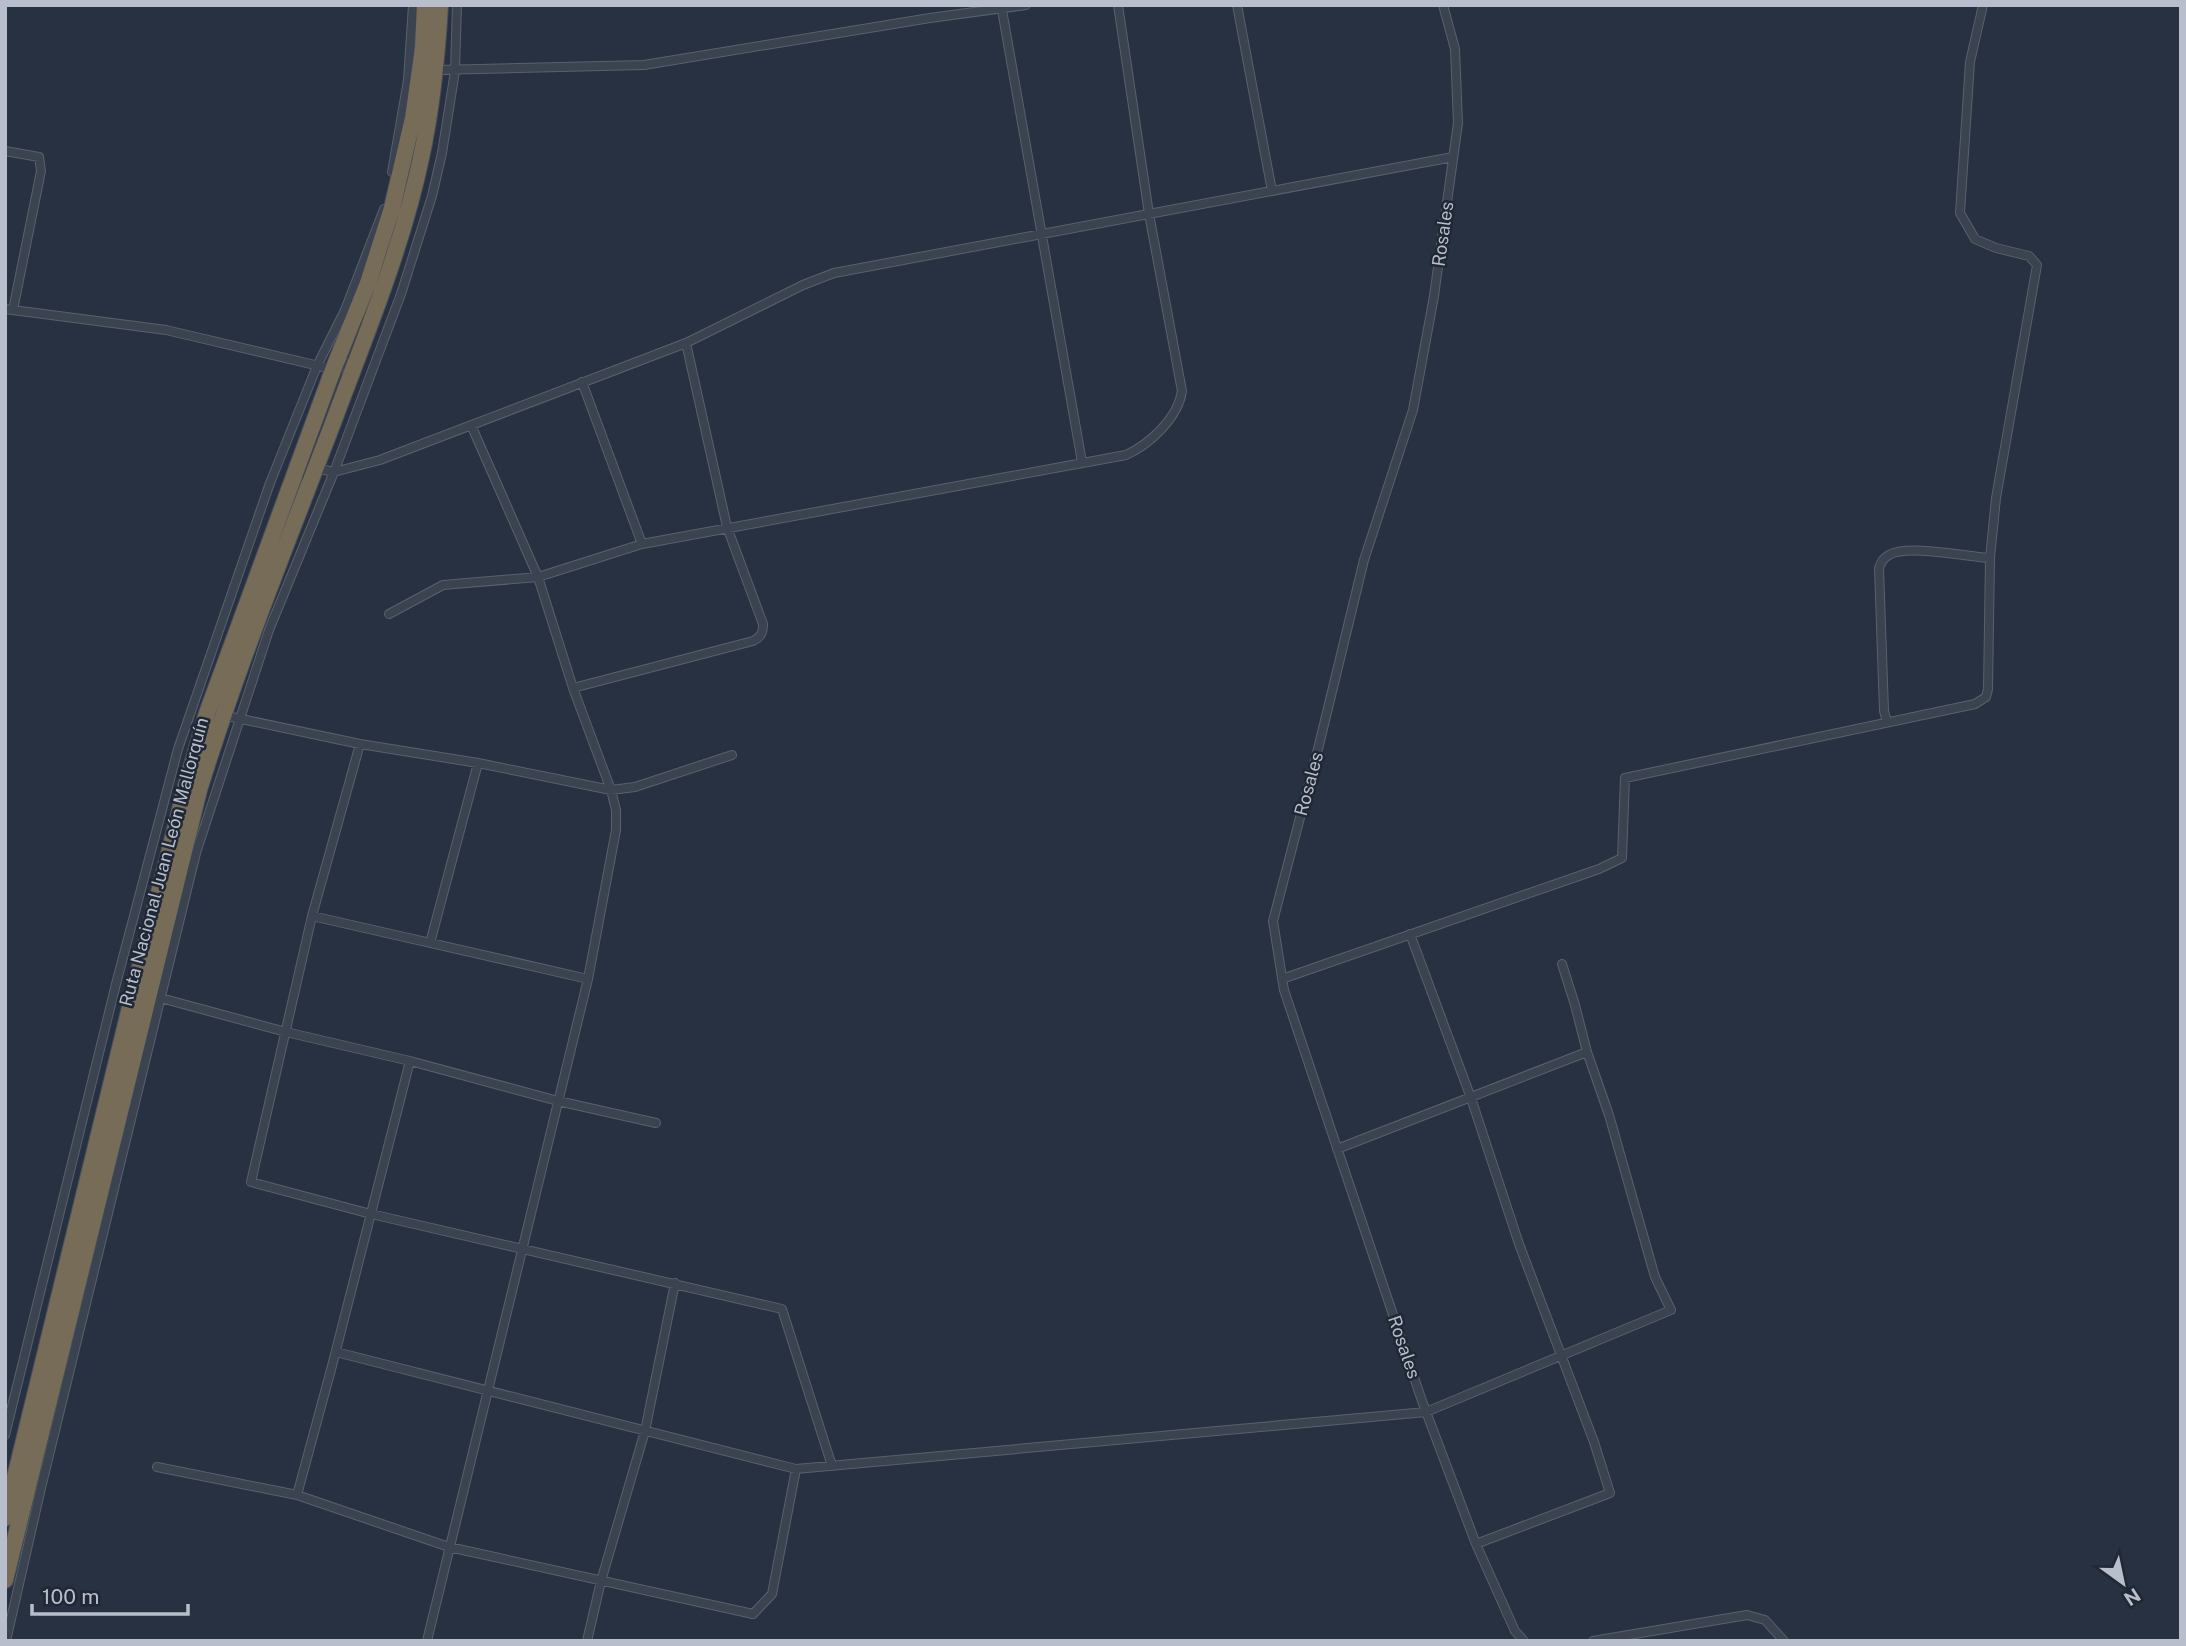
<svg xmlns="http://www.w3.org/2000/svg" width="2186" height="1646" viewBox="0 0 2186 1646" font-family="'Public Sans',sans-serif">
  <rect width="100%" height="100%" fill="#273141"/>
  <g fill="none" stroke-linecap="round" stroke-linejoin="round">
    <g stroke="#59616e" stroke-width="10">
      <path id="street" d="M1237 5 1272 191
        M1443 5 1455 49 1458 123 1434 296 1413 410 1364 560 1319 745 1273 921 1284 990 1422 1401 1476 1544 1515 1631 1524 1641
        M1002 10 1082 462
        M436 70 644 65 930 18 1026 5
        M5 151 39 157 41 171 13 310
        M392 172 408 80 413 5
        M5 309 166 330 336 370
        M347 355 360 328 368 318
        M582 382 642 544
        M316 468 334 472 380 460 686 343 803 285 834 273 1453 157
        M306 482V469L340 378 338 371 341 366
        M389 614 443 585 538 577 642 544 1126 455C1150 444 1178 418 1182 391L1149 214 1118 5
        M573 688 753 641C761 637 763 633 763 624L727 527 686 343
        M222 715 360 744 478 763 611 790 635 787 732 755
        M1887 722 1884 711 1879 568C1881 562 1883 558 1889 555 1907 544 1968 557 1990 558
        M360 744 312 916 251 1182 371 1214 782 1309 832 1466
        M312 916 588 979
        M1410 934 1471 1098 1519 1244 1594 1442 1610 1493 1476 1544
        M430 943 478 763
        M1282 979 1599 869 1622 858 1625 778 1975 704 1986 697 1988 689 1990 558 1996 498 2037 265 2029 256 1996 248 1975 239 1960 213 1970 62 1983 5
        M157 997 286 1032 410 1061 558 1101 656 1123
        M1337 1149 1587 1052
        M336 1352 796 1469 1426 1412 1671 1310 1655 1277 1609 1115 1587 1052 1575 1005 1562 964
        M5 1435 116 984 178 749 270 483 317 366 345 310 384 209
        M157 1467 297 1495 449 1547 753 1614 772 1594 796 1469
        M297 1495 332 1366 410 1061
        M6 1641 41 1488 196 853 269 630 334 472 401 294 432 196 442 153 455 71 457 5
        M427 1641 588 979 616 830V810L611 790 573 688 538 577 471 425
        M587 1641 601 1581 645 1431 675 1283
        M1593 1641 1747 1615 1765 1620 1784 1641"/>
    </g>
    <g stroke="#464e5b" stroke-width="18">
      <path id="highway" d="M5 1518 134 991 186 786 207 713 333 370 368 283 392 208 413 118 423 48 425 5
        M5 1580 199 790C238 664 287 543 334 420 366 334 402 248 421 158 432 108 437 57 440 5"/>
    </g>
    <use href="#street" stroke="#3b4351" stroke-width="8"/>
    <use href="#highway" stroke="#766c58" stroke-width="16"/>
  </g>
  <g text-anchor="middle" stroke-width="5" stroke-linejoin="round" paint-order="stroke">
    <g font-size="18" fill="#b8becb" stroke="#202836">
      <text transform="translate(1443 234) rotate(-82)" y="6">Rosales</text>
      <text transform="translate(1309 784) rotate(-75)" y="6">Rosales</text>
      <text transform="translate(164 862) rotate(-75)" y="6">Ruta Nacional Juan León Mallorquín</text>
      <text transform="translate(1404 1347) rotate(71)" y="6">Rosales</text>
    </g>
  </g>
  <rect width="2186" height="1646" fill="none" stroke="#b8becb" stroke-width="14"/>
  <g transform="translate(2123 1583) rotate(147)" stroke="#202836" stroke-width="5" paint-order="stroke">
  <path d="M0-5L12 26L0 18L-12 26Z" fill="#b8becb"/>
  <text y="-10" font-size="19" font-weight="bold" text-anchor="middle" fill="#b8becb">N</text>
  </g>
  <path d="M32 1604v10h156v-10" fill="none" stroke="#b8becb" stroke-width="3.5"/>
  <text x="42" y="1604" font-size="21" fill="#b8becb" stroke="#202836" stroke-width="5" paint-order="stroke">100 m</text>
</svg>
